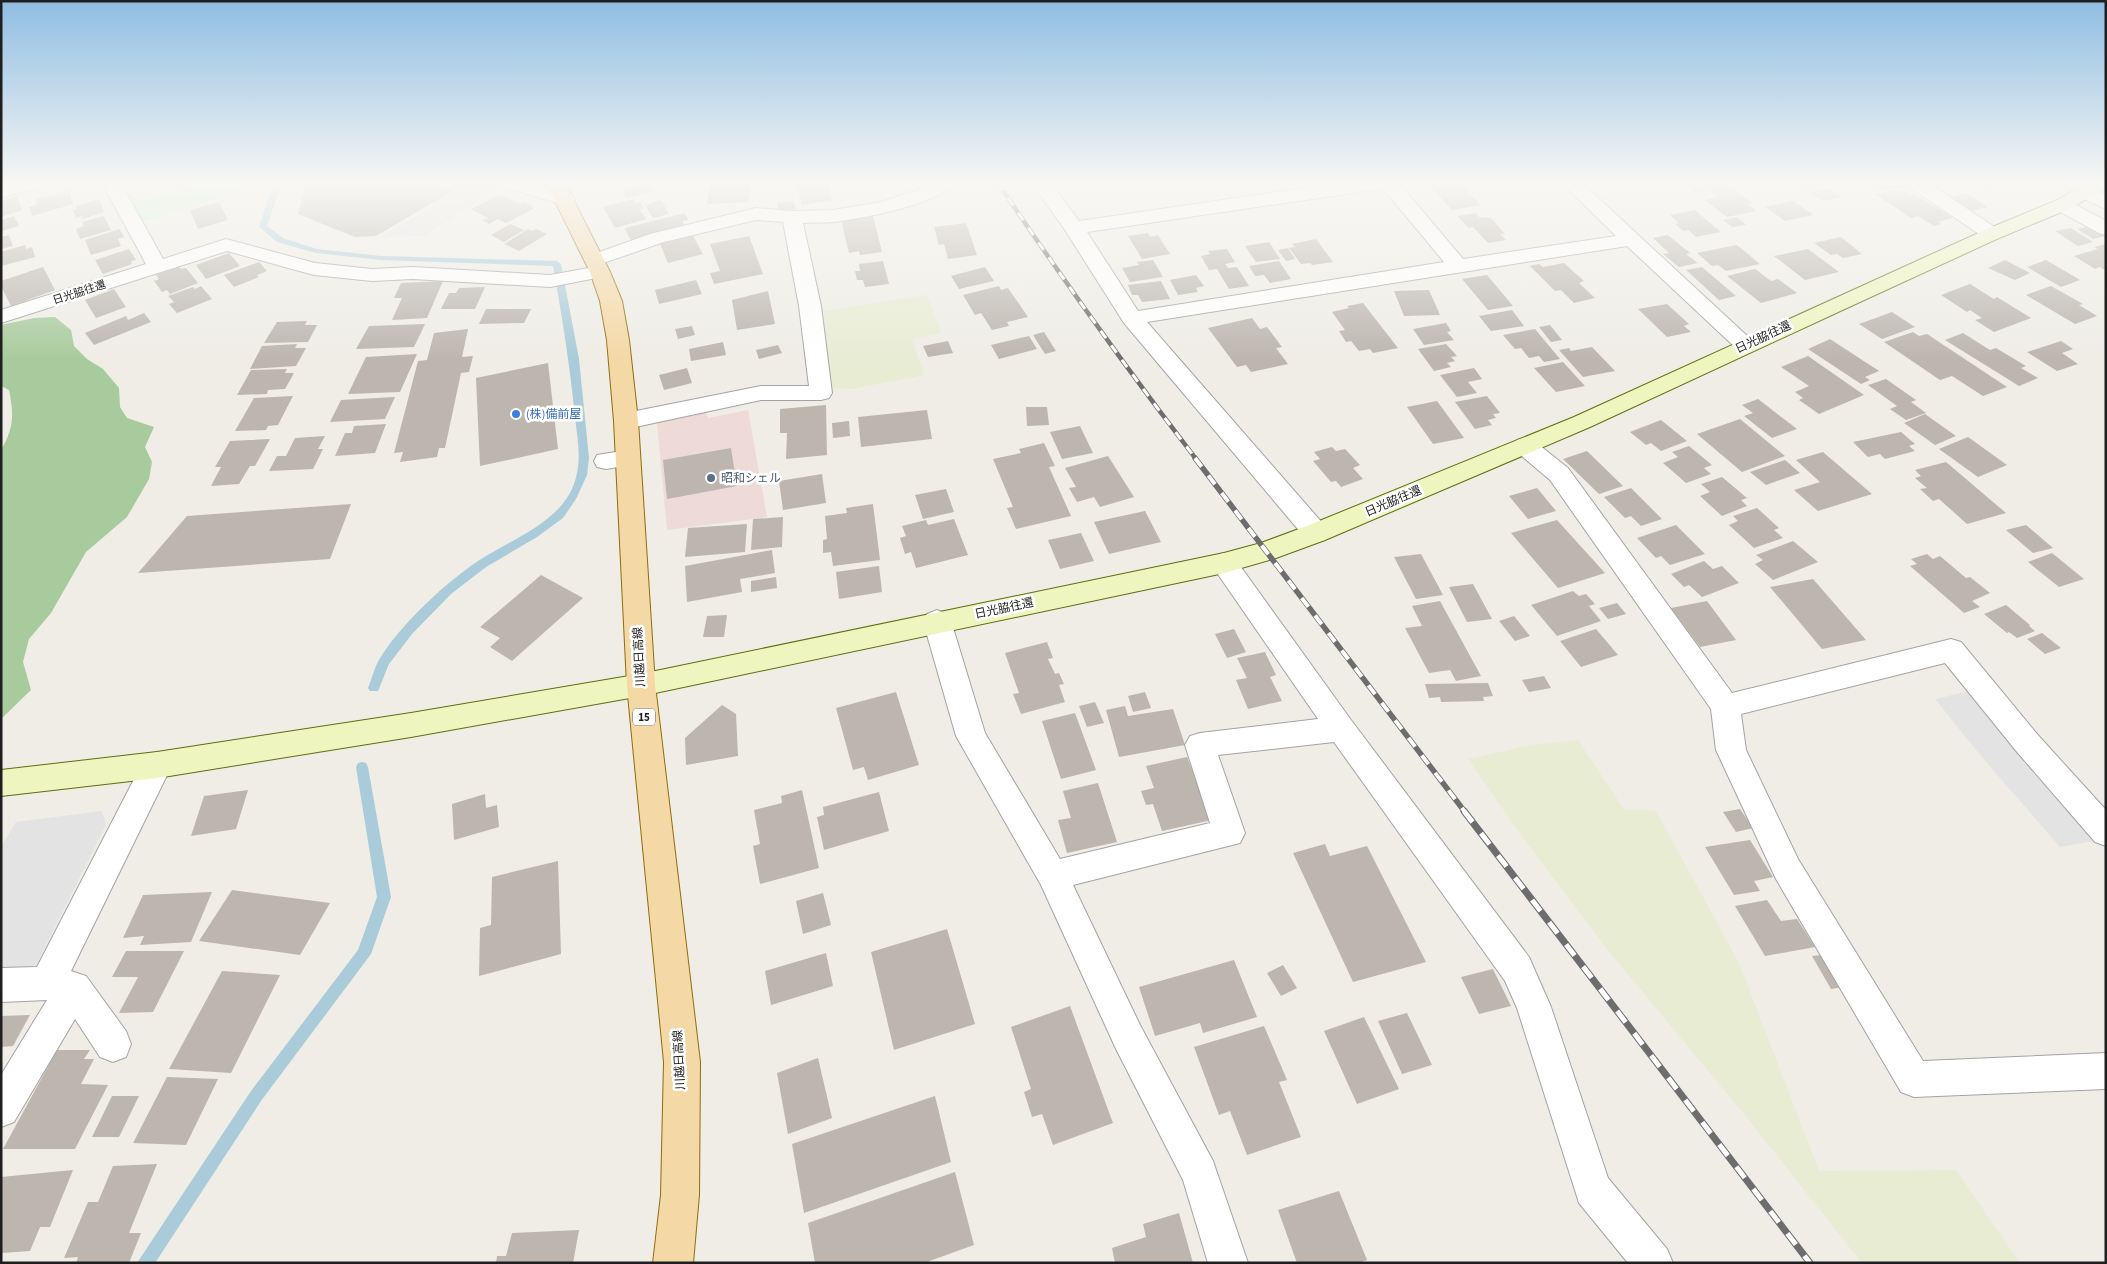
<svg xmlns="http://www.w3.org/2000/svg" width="2107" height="1264" viewBox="0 0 2107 1264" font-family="'Source Sans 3','Noto Sans JP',sans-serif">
  <rect width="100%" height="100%" fill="#efede6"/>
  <path fill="#eedad7" d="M748 410 767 517 667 530 657 422 706 412 708 418Z"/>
  <path fill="#e8ecd3" d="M121 183H195L133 201Z
    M927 295 941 333 912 339 924 375 852 389 833 388 822 311Z
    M1578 740 1624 809 1656 811 1739 963 1819 1171 1956 1170 2020 1263H1862L1744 1114 1611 954 1523 838 1468 759 1532 745Z"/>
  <path fill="#a8cb9e" d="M55 317 71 330 74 346 87 359 103 369 119 388 120 407 127 418 154 427 145 447 152 462 149 479 127 517 86 552 51 613 29 639 23 662 31 690 1 719V450C14 428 14 414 9 390L1 386V325L34 318Z"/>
  <path fill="#c7f5ce" d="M203 183H251L250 189 141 222 132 203Z"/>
  <path fill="#e3e3e3" d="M441 183H487L501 188 423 236 380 237 458 190Z
    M1970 691 2099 840 2060 847 1981 756 1935 699Z
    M102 811 106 825 35 967 1 969V847L16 822Z"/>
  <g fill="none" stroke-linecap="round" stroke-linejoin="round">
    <path fill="#aacbd9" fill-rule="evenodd" d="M273 183H281L267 226 283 238 317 249 381 256 557 261 561 264 579 359 589 458 587 475 576 499 563 518 537 537 486 567 451 594 412 634 389 664 378 691H370L368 688C372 679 374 668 379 660 399 626 445 583 478 561 514 537 568 521 577 473 581 455 577 435 575 417 570 366 562 316 553 266L381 260 316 253 277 242 259 227Z
      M362 762 366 763 368 767 391 897 371 954 261 1101 155 1263H137L251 1091 358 950 377 897 356 767 358 763Z"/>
  </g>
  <path fill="#bcb6af" d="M306 183H433L453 191 376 236 355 237 298 214Z
    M649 183 653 191 626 198 622 189Z
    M711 183H751L748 202 707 204Z
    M827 183 833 200 802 205 796 184Z
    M1427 183H1460L1481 205 1452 210Z
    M1684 183H1726L1752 203 1747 204 1756 211 1727 217 1705 200 1718 197 1708 189 1695 192Z
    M1796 183H1823L1827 186 1807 190Z
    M1871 183H1904L1907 186 1882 191Z
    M1979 183H2005V184L1985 187Z
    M1828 188 1842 197 1823 201 1810 192Z
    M69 190 73 204 32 216 29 207 37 205 36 199Z
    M1894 190 1897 192 1904 190 1910 194 1913 193 1953 218 1938 222 1941 224 1934 226 1918 216 1911 218 1875 194Z
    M1966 193 1988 207 1969 211 1948 198Z
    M501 194 520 204 524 202 535 208 506 223 498 219 489 224 482 220 488 218 471 209Z
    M17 196 22 210 1 217V201Z
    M99 199 104 212 83 219 82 216 76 218 73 210 77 209 76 206Z
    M633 199 636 203 640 202 644 208 640 210 646 219 615 228 603 207Z
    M661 200 669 214 653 218 645 205Z
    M794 201 796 209 779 212 777 203Z
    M1793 201 1813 215 1785 221 1765 207Z
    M219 202 228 220 198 229 190 210Z
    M1695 210 1721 232 1696 237 1688 230 1683 231 1675 224 1679 223 1670 215Z
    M685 213 688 220 682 221 684 225 631 241 625 228Z
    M1476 213 1479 217 1491 218 1505 234H1500L1506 240 1488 243 1473 227 1469 228 1457 216Z
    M14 216 19 226 1 231V220Z
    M104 216 111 230 80 239 76 229 84 226 82 222Z
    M873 216 882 252 860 255 859 251 849 253 841 220Z
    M1737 217 1746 225 1732 227 1723 220Z
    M966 223 977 255 948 259 944 244 939 245 934 227Z
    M510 224 524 230 504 242 491 235Z
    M2091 226 2106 235V236L2093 239 2077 229Z
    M2071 228 2093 242 2078 246 2055 231Z
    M120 229 124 237 118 239 121 246 91 255 85 240Z
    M528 229 532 231 536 229 547 234 519 251 504 244Z
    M1148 233 1150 237 1158 235 1170 254 1142 259 1128 236Z
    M9 235 13 246 1 249V237Z
    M1668 235 1690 253 1686 254 1698 263 1679 267 1663 254 1669 253 1653 238Z
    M693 236 703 254 668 263 660 244Z
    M749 236 763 274 714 284 710 273 720 271 710 244Z
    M1841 237 1862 254 1843 258 1837 254 1831 255 1814 243Z
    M1316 239 1333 262 1312 265 1310 263 1301 264 1289 248 1295 247 1292 244Z
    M1269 242 1280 259 1256 262 1245 246Z
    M2106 244V271L2100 267 2095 269 2074 256 2098 249 2094 247Z
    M25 245 26 249 32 247 35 257 1 266V252Z
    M1737 245 1760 264 1726 271 1718 265 1712 266 1697 253Z
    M1288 248 1295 259 1286 261 1278 250Z
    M129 249 136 260 131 261 132 264 103 274 95 260Z
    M1227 249 1235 262 1225 264 1228 268 1237 267 1249 286 1229 289 1217 269 1209 270 1201 256 1210 254 1208 251Z
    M1808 249 1839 272 1805 280 1774 256Z
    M229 253 240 266 206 279 196 265Z
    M1153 260 1163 277 1130 282 1122 268 1139 265 1137 262Z
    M2005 260 2030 273 2015 280 1988 268Z
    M2046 260 2080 280 2061 287 2027 267Z
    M883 261 889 284 865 287 863 280H857L855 271H860L859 264Z
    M1279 261 1291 279 1270 283 1264 275 1255 276 1249 266Z
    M259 262 267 271 257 275 259 277 234 287 224 275Z
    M1564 263 1584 281 1579 283 1595 298 1574 303 1561 290 1555 291 1530 266 1539 264 1543 267Z
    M43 267 55 290 11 306 1 286V281Z
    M179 267 181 269 186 268 198 283 170 294 167 290 162 292 154 281 159 279 156 275Z
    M985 267 994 281 959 289 951 276Z
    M1702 267 1736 296 1719 300 1686 270Z
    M1755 269 1771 281 1778 279 1797 293 1761 303 1727 276Z
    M1196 275 1204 286 1196 288 1198 292 1178 295 1170 280Z
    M1487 275 1513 306 1488 310 1462 279Z
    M696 280 702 294 659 304 655 290Z
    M443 281 427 318 392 320 402 298H394L401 283Z
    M1161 281 1170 299 1142 302 1138 295H1132L1128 285Z
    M1970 284 1994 299 1997 297 2031 318 1994 332 1975 320 1982 318 1970 310 1967 312 1941 295Z
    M201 286 212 299 177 313 169 304 174 302 168 296 193 287 195 289Z
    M999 286 1001 290 1008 288 1028 317 1007 322 1009 326 992 330 981 313 975 315 963 295Z
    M2051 286 2083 304 2079 305 2097 316 2075 324 2026 295Z
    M485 287 475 309H441L449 293H456L459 288Z
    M114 289 126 307 96 318 85 300Z
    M1429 290 1440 315 1404 316 1394 291Z
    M768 291 775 324 737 330 732 300Z
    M1363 303 1398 348 1373 353 1370 349 1359 351 1351 341 1346 342 1339 331 1345 330 1332 312 1349 308 1347 306Z
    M1667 304 1689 324 1684 326 1691 332 1667 337 1638 309Z
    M486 309H531L524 323 479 324Z
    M1512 310 1524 326 1491 331 1479 316Z
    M1892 312 1915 327 1882 339 1859 324Z
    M144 313 151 322 94 345 85 333 126 316 128 320Z
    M1252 318 1260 329 1267 327 1282 347 1276 348 1288 364 1251 372 1246 365 1237 367 1208 328Z
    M307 321 305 325H317L308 342 264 343 277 322Z
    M1446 323 1451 331 1447 332 1454 340 1424 345 1413 329Z
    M425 324 414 347 356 349 369 326Z
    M1550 325 1562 340 1551 342 1539 327Z
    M692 326 695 335 678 339 675 329Z
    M468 329 462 357 473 356 469 372 461 373 445 448H439L437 457 400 462 403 452 394 453 418 361 427 360 434 333Z
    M1535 329 1560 359 1544 362 1539 356 1529 358 1521 348 1515 349 1503 335Z
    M1044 332 1056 351 1045 354 1033 335Z
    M1913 332 1919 336 1927 334 2007 387 1983 396 1952 376 1940 380 1884 342Z
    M1963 333 1990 350 1996 348 2026 366 2021 368 2038 378 2019 386 1945 340Z
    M1029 336 1037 349 999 359 991 345Z
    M1830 339 1879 371 1865 377 1870 380 1861 384 1808 349Z
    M948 341 953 353 928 357 923 346Z
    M2061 341 2073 349 2062 353 2078 364 2057 371 2027 352Z
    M723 342 726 355 691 361 689 349Z
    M297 344 295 348H306L296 366 250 369 262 346Z
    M1446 344 1457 356 1451 357 1455 361 1447 363 1451 367 1434 371 1418 349Z
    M778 345 782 353 759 359 756 350Z
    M1592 347 1615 371 1583 377 1559 350 1569 348 1571 351Z
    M417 354 400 392 348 394 366 357Z
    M1808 356 1864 395 1819 414 1799 400 1803 398 1795 392 1809 386 1781 367Z
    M1563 362 1585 386 1556 392 1534 368Z
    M548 363 558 449 480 466 476 378Z
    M687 368 692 383 664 390 659 375Z
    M1474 368 1482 379 1468 382 1477 393 1457 397 1440 375Z
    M287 369 285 373H294L285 389 268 390 267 394 237 395 251 370Z
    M1886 379 1916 400 1911 402 1926 413 1906 420 1890 409 1897 406 1868 385Z
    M293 396 278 425 268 426 266 430 235 431 254 398Z
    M1487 396 1500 413 1493 414 1496 418 1488 420 1492 425 1475 429 1455 402Z
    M395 397 385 419 330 422 341 400Z
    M1758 399 1797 429 1772 438 1744 416 1753 413 1742 405Z
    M1437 401 1464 438 1433 444 1407 407Z
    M826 405 827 455 786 459 787 433H780V409Z
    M1026 407H1047L1049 425 1027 426Z
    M927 410 932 439 861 447 858 417Z
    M1925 414 1956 436 1935 445 1904 423Z
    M1740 419 1785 456 1742 472 1697 434Z
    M1661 420 1687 441 1661 451 1651 443 1646 445 1630 432Z
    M849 421 850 436 833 438 832 423Z
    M386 424 375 453 335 456 345 433H352L354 426Z
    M1080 426 1093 453 1062 459 1050 432Z
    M1901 432 1915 444 1909 446 1915 451 1885 459 1880 454 1868 457 1853 442Z
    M325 436 318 449H323L313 469 269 471 277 456H286L295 438Z
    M1968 437 2007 465 1978 477 1939 449Z
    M270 439 255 466H250L239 484 211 486 221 467H215L230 441Z
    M1044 443 1055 466 1049 467 1071 516 1016 529 1007 508 1013 507 993 459 1021 453 1019 449Z
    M1689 446 1712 465 1704 468 1711 474 1686 483 1663 463 1678 457 1672 452Z
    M1332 447 1336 451 1345 449 1360 465 1353 468 1363 479 1341 487 1336 481 1331 482 1313 461 1320 459 1314 452Z
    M731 448 737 486 667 499 663 460Z
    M1587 451 1623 486 1599 494 1563 459Z
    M1823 452 1872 494 1818 511 1794 490 1820 482 1796 460Z
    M1108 456 1134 497 1100 507 1094 497 1077 502 1069 488 1076 487 1065 468Z
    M1785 460 1800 473 1766 485 1750 472Z
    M1946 462 2006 513 1967 524 1939 499 1933 501 1920 489 1927 488 1915 478 1921 476 1915 470Z
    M822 474 826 503 783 510 779 481Z
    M1722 477 1747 498 1741 500 1747 506 1722 516 1700 496 1710 492 1701 484Z
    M1537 488 1556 511 1528 519 1509 496Z
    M1631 488 1662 519 1641 526 1631 516 1625 518 1604 497Z
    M946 489 954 512 923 519 915 495Z
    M351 504 330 559 138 573 187 516Z
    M873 504 880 560 833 566 831 552 823 553V540L827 539 825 516 847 513 846 508Z
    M1757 508 1779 528 1774 530 1783 538 1754 548 1729 525 1738 521 1733 516Z
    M1145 511 1161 542 1109 554 1094 522Z
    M783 517 782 547 751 550 753 519Z
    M954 519 968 555 916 568 911 552 905 554 900 538 906 536 902 526 926 520 928 525Z
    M1557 520 1605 573 1558 588 1511 533Z
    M747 524 745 552 685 557 688 528Z
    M1676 525 1705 554 1670 565 1661 556 1656 558 1637 538Z
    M2026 525 2053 548 2033 553 2006 530Z
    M1081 533 1094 561 1060 569 1048 540Z
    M1793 541 1818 562 1773 580 1755 564 1763 560 1756 555Z
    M772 550 775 573 740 579 742 592 687 602 685 566Z
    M2052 553 2084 579 2059 587 2028 562Z
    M1421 554 1443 595 1416 599 1394 557Z
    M1927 554 1933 559 1940 556 1966 578 1970 577 1990 593 1972 601 1980 607 1964 613 1910 566 1917 564 1911 559Z
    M1704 561 1713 569 1722 566 1739 583 1702 597 1689 585 1684 587 1671 574Z
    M879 566 882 592 839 599 836 572Z
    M541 575 583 598 512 661 490 647 500 638 480 627Z
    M776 577 777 588 751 592V581Z
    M1813 579 1866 640 1822 649 1770 587Z
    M1473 584 1492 619 1467 622 1449 587Z
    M1573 591 1579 596 1586 594 1595 604 1589 606 1601 621 1557 636 1531 605Z
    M1440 601 1481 676 1456 681 1450 670 1429 673 1405 628 1422 626 1412 606Z
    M1707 601 1736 640 1700 647 1671 608Z
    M1617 603 1626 614 1608 619 1599 608Z
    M2006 605 2030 625 2029 626 2035 631 2017 638 2009 632 2007 633 1984 614Z
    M727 615 724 637H703L707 616Z
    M1514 616 1530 636 1515 641 1499 621Z
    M1234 629 1246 652 1227 658 1215 634Z
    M1596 629 1618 655 1581 667 1560 641Z
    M2042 633 2061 648 2045 654 2027 639Z
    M1047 642 1053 658 1048 659 1055 674 1059 673 1064 684 1059 685 1065 702 1021 714 1013 694 1019 693 1005 653Z
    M1265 652 1276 675 1270 677 1282 701 1248 709 1236 680 1247 678 1237 658Z
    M1544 676 1551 688 1529 692 1522 680Z
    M1488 683 1493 696 1483 697 1484 701 1441 702 1440 697 1429 698 1425 684Z
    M896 692 919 765 868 780 864 767 853 770 836 708Z
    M1145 692 1151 708 1133 712 1128 696Z
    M1095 702 1104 723 1087 727 1079 706Z
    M722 705 736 714 738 756 686 765 685 738Z
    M1125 706 1128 716 1173 709 1185 745 1119 757 1106 710Z
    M1075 713 1096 770 1061 779 1042 721Z
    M1187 757 1212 820 1162 831 1153 804 1146 805 1141 791 1154 788 1146 766Z
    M1098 783 1117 842 1067 853 1058 820 1071 818 1063 791Z
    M248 790 236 829 191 836 204 796Z
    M802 790 819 868 760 884 753 846 760 844 754 810 782 803 781 796Z
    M879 792 889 831 824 850 817 817 824 815 823 807Z
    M485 794 486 808 497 805 499 827 454 840 452 804Z
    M1740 809 1753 828 1736 832 1723 812Z
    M1750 840 1773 877 1754 881 1760 891 1734 895 1705 847Z
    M1325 844 1330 856 1367 846 1426 962 1353 982 1293 853Z
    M558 861 561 954 479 976 480 928 491 925 492 877Z
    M232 890 330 903 300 955 199 941Z
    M212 892 191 942 140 945 144 936 123 938 143 895Z
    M823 893 831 925 803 934 796 901Z
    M1767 900 1781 921 1797 919 1815 947 1765 956 1735 906Z
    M947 929 975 1024 894 1050 871 952Z
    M126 951H184L153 1012 119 1013 138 977H112Z
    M826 953 833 986 771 1005 765 971Z
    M1831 954 1850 986 1831 989 1812 956Z
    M1234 960 1257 1017 1203 1033 1200 1023 1155 1036 1139 987Z
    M1283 965 1297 988 1281 996 1267 973Z
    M1493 969 1511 1006 1479 1014 1461 977Z
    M222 971 280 975 231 1073 169 1069Z
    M1070 1006 1113 1123 1053 1145 1042 1114 1032 1117 1024 1092 1031 1089 1011 1027Z
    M1407 1013 1432 1065 1402 1074 1378 1021Z
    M30 1015 13 1046 1 1047V1016Z
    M1364 1017 1399 1089 1357 1104 1324 1031Z
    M1264 1026 1287 1080 1279 1082 1301 1137 1247 1155 1230 1111 1219 1115 1194 1047Z
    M57 1050H90L84 1059H94L81 1084 108 1085 75 1149H3Z
    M818 1058 832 1118 788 1134 777 1073Z
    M167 1077 218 1079 186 1145 133 1143Z
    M112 1096H139L119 1137H92Z
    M935 1096 951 1162 804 1213 792 1144Z
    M157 1164 129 1233H141L129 1263H76L78 1257 64 1258 88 1202H98L113 1166Z
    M73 1170 50 1227H40L30 1251 1 1253V1177Z
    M955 1172 974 1245 924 1263H815L808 1223Z
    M1339 1191 1367 1260 1359 1263H1297L1278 1210Z
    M1179 1213 1193 1263H1115L1112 1248 1146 1237 1143 1224Z
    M579 1230 573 1263H496L497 1256H506L512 1233Z"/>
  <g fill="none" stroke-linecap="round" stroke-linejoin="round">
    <g stroke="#a3a3a3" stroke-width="2">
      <path id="street" d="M12 183H43L41 187 1 198V186Z
        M102 183H121L163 259 226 239 315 263 372 269 413 267 550 275 600 266 607 268 610 272 607 276 550 287 413 279 372 281 314 275 227 251 1 323V310L146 264Z
        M501 183H531L572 195 575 199 572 203 565 205 503 187Z
        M931 183H955C941 204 859 219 834 222 824 223 813 222 803 223L821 306 832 393 829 398 821 400H761L626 429 618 426 614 421 618 416 626 413 761 386H809L799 306 783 222 756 220 664 242 595 266 588 264 585 260 588 256 650 234 756 208 792 211 833 210 881 202 918 190Z
        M1032 183H1051L1079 221 1339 183H1399L1463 259 1616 236 1562 183H1582L1757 345 1754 350 1746 352 1738 350 1627 246 1147 322 1325 526 1329 533 1325 540 1316 542 1307 540 1124 323 1065 230ZM1380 189 1385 191 1444 262 1138 311 1087 232Z
        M1907 183H1929L1999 230 2002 234 1999 238 1992 240 1985 238 1909 187Z
        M2084 186 2106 195V209L2077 196 2074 192 2077 188Z
        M2062 199 2069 201 2106 221V235L2099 233 2055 209 2052 205 2055 201Z
        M1525 438 1533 440 1568 468 1732 693 1951 639 1961 642 2037 734 2106 810V846L2095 842 2017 752 1945 663 1741 714 1746 750 1798 859 1923 1061 2106 1053V1089L1914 1097 1901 1092 1776 879 1716 750 1711 709 1550 480 1517 452 1513 446 1517 440Z
        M628 450 637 452 640 458 637 464 606 469 597 467 594 461 597 455Z
        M1224 553 1233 556 1351 720 1529 957 1551 1007 1608 1178 1667 1249 1673 1263H1628L1579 1203 1517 1008 1505 981 1334 742 1218 755 1245 833 1240 843 1073 885 1140 1025 1213 1161 1248 1263H1208L1183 1180 1116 1049 1041 885 956 736 923 621 927 614 937 610 947 614 951 621 985 733 1060 859 1210 823 1185 745 1190 736 1200 733 1318 719 1215 570 1211 563 1215 556Z
        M157 752 168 756 172 765 71 971 86 976 126 1031 131 1044 126 1057 113 1062 100 1057 75 1019 14 1122 1 1127V1075L47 1000 1 1002V968L37 967 146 756Z"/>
    </g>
    <g stroke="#5d6e0e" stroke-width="2">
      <path id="secondary" d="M2087 183H2106V188L2069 209 1999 238 1836 313 1590 427 1325 540 1276 558 1224 573 641 696 411 737 157 778 1 796V770L157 752 411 713 641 674 1224 553 1261 543 1307 526 1574 417 1985 230 2055 201Z"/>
    </g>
    <g stroke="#8e6d0c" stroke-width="2">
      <path id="primary" d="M546 183H565L610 272 622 301 629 340 638 421 655 685 700 1062 699 1195 693 1263H653L661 1195 664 1062 627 685 614 421 607 340 600 301 590 272Z"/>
    </g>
    <use href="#street" fill="#fff" fill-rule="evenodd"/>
    <use href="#secondary" fill="#eef5bf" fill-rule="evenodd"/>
    <use href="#primary" fill="#f4d8a6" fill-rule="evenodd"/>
    <g stroke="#6d6d6d" stroke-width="4.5">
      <path id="rail-far2" d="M998 183C1061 277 1127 369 1196 459"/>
    </g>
    <g stroke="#6d6d6d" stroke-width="5.5">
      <path id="rail-far1" d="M1195 458 1465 812"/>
    </g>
    <g stroke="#6d6d6d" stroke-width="7">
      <path id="rail" d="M1464 811 1810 1263"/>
    </g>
    <use href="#rail-far2" stroke="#fff" stroke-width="3" stroke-dasharray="9" stroke-linecap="butt"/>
    <use href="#rail-far1" stroke="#fff" stroke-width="4" stroke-dasharray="11" stroke-linecap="butt"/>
    <use href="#rail" stroke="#fff" stroke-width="5" stroke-dasharray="14" stroke-linecap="butt"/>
  </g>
  <linearGradient id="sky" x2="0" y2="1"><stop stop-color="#8fbde2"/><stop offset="0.51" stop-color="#f8f7f4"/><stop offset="1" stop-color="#f8f7f4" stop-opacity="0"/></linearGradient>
  <rect width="2107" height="360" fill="url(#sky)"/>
  <circle fill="#3f7fe0" stroke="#fff" stroke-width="2" cx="516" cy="414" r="5"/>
  <circle fill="#5c6f8a" stroke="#fff" stroke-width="2" cx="711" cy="478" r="5"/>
  <g text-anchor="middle" stroke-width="5" stroke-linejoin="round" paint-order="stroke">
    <g font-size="11" fill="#1f1f1f" stroke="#fff">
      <text transform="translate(79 292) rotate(-18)" y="4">日光脇往還</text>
    </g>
    <rect fill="#fff" stroke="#626262" stroke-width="1" x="633" y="708.5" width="22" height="17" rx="4"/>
    <g font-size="11" font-weight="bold" fill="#1f1f1f">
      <text x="644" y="721">15</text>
    </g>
    <g font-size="12" fill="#1f1f1f" stroke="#fff">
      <text transform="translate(1763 337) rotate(-25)" y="4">日光脇往還</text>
      <text transform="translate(1393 501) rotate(-23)" y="4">日光脇往還</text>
      <text transform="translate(1004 608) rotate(-12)" y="4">日光脇往還</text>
      <text transform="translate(639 657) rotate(-93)" y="4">川越日高線</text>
      <text transform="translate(679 1060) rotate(-93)" y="4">川越日高線</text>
    </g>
    <g font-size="12" fill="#366cbe" stroke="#fff" text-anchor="start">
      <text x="526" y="418">(株)備前屋</text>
    </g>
    <g font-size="12" fill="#4e5e75" stroke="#fff" text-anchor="start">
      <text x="721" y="482">昭和シェル</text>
    </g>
  </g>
  <rect width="2107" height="1264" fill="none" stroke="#1f1f1f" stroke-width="5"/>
</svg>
